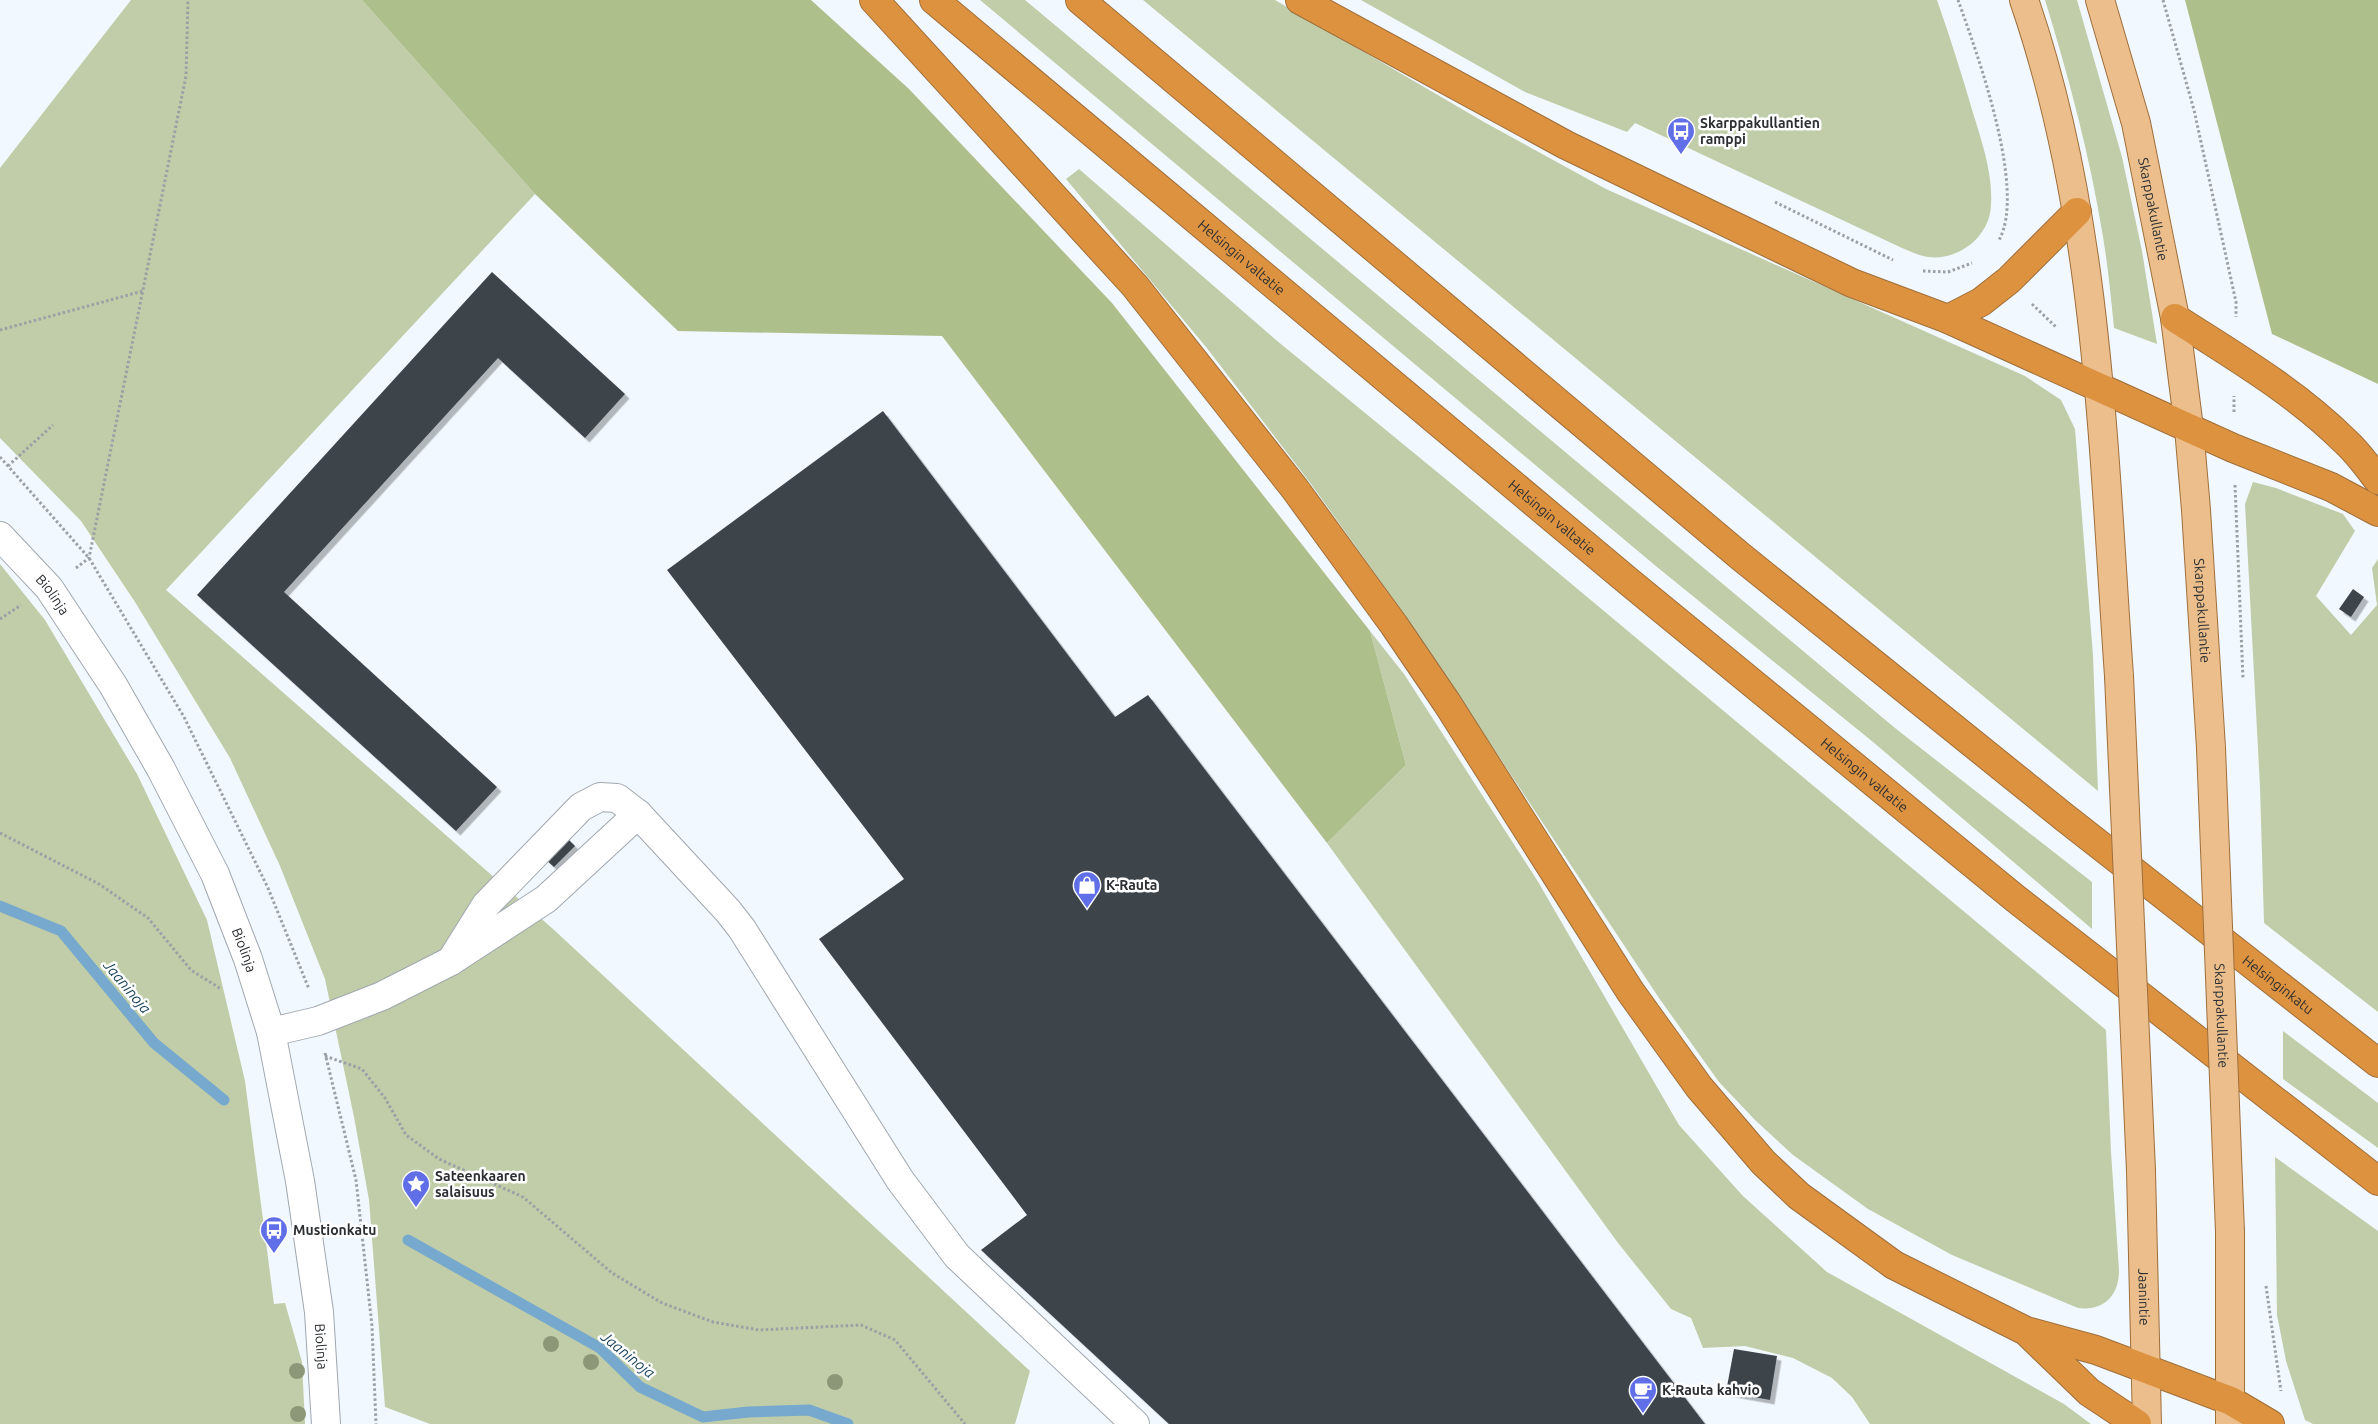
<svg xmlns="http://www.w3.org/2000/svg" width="2378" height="1424" viewBox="0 0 2378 1424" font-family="Ubuntu,sans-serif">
  <defs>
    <filter id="shadow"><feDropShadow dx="4.5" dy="4.5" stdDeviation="0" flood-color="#0004"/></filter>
  </defs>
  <rect width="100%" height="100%" fill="#f2f8ff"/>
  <path fill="#c0cda8" d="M131 0H362L535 194 166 590 553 929 1030 1371 1015 1424H430L385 1407 369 1200 354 1117 325 979 280 866 230 758 135 602 81 521 0 438V168Z
    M980 0H1025L1895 728 2092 882V929L1873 742 1657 567Z
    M1143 0H1275L1484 122 1606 189 2025 376 2061 400 2075 429 2093 655 2098 791Z
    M1361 0H1937C1950 37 1962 75 1973 113 1982 142 1993 174 1991 205 1990 237 1958 261 1928 257 1919 256 1910 251 1902 248L1635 123 1627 132 1525 92Z
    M2045 0H2077L2122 157 2142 251 2157 344 2114 328C2111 298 2108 267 2103 237 2090 156 2069 78 2045 0Z
    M1079 169 1276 340 1453 485 2106 1030 2111 1152 2119 1270C2119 1296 2104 1311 2078 1308L1952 1255 1868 1209 1793 1155 1755 1120 1719 1082 1659 998 1407 618 1311 484 1206 347 1066 179Z
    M2253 482 2276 488 2343 514 2355 531 2316 596 2351 635 2377 605 2372 568 2378 559V1012L2264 923 2260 787 2245 504Z
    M0 564 45 620 137 774 207 920 245 1081 274 1304 285 1303 302 1362 305 1424H0Z
    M1370 631 1404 674 1537 880 1679 1125 1743 1196 1827 1272 2064 1404 2091 1424H1870L1852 1397 1832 1378 1793 1358 1745 1346 1703 1348 1691 1318 1671 1309 1618 1243 1327 843 1406 765Z
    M2283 1031 2378 1103V1148L2283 1079Z
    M2275 1157 2378 1231V1424H2313L2305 1420 2286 1361 2277 1315Z"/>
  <path fill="#adbf8a" d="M362 0H811L909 89 1112 303 1370 631 1406 765 1327 843 942 336 678 331 535 194Z
    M2185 0H2378V384L2272 334Z"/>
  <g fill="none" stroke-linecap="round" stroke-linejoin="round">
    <path stroke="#76a9cd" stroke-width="11" d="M0 906 61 931 154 1043 224 1100
      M408 1240 600 1348 640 1387 703 1417 748 1412 809 1410 848 1424"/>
  </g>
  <path fill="#3e444b" filter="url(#shadow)" d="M492 272 625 394 585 438 498 358 284 592 497 787 456 831 197 595Z
    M883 411 1115 717 1148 695 1705 1424H1169L981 1250 1027 1215 819 939 904 879 667 570Z
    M2353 589 2364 597 2351 617 2339 609Z
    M564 835 575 846 554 867 542 856Z
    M1734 1349 1777 1356 1770 1400 1726 1392Z"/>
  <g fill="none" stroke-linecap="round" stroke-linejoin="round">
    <g stroke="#a0a7b0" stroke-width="30">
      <g id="minor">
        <path id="s1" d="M0 536 49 588 113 685 161 769 215 874 248 959 271 1032 300 1181 319 1312 326 1424"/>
        <path d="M451 961 486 905 581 807 600 797 617 798 638 814 728 911 742 929 900 1180 957 1256 1135 1424"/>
        <path d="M271 1032 318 1021 382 996 451 961 546 899 638 814"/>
      </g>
    </g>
    <g stroke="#9f6f3b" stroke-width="30">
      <g id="major">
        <path d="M2024 0C2099 217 2103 450 2119 676"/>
        <path id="s2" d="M2100 0 2136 123 2175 318 2189 428 2196 510 2211 748"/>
        <path id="s3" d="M2141 1171 2147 1424"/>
        <path d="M2230 1232V1424"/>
      </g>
    </g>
    <g stroke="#9f6f3b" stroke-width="30">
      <g id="highway">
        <path d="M874 0 1135 286 1295 489 1394 625 1447 703 1630 991 1699 1087 1763 1162 1799 1196 1894 1265 2026 1331 2096 1350 2231 1401 2270 1424"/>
        <path id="s4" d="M934 0 1628 581 2016 899 2378 1181"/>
        <path id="s5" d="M1080 0 1740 556 2064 817 2378 1063"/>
        <path d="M1300 0 1566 145 1852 283 1948 319 2233 448 2331 487 2378 512"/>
        <path d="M2175 318C2234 356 2296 392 2346 442 2358 453 2368 467 2378 480"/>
        <path d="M1948 319 1981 302 2009 280 2077 212"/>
        <path d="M2029 1334 2089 1392 2137 1424"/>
      </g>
    </g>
    <path stroke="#9ba0a5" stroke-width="3" stroke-dasharray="2.5 2.5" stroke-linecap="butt" d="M1958 0C1977 53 2027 190 1999 240
      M2163 0 2194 110 2236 302V317
      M1775 202 1893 260
      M1923 271 1948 272 1972 263
      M2032 304 2056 327
      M0 330 143 291
      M2234 412V396
      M0 457 89 558 184 717 268 888 309 989
      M8 466 53 425
      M2235 485 2243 679
      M76 568 89 558 186 76 188 0
      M0 619 21 605
      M0 833 99 884 148 918 191 970 221 989
      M325 1053 356 1180 372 1326 376 1424
      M325 1056 362 1069 385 1098 406 1135 439 1159 523 1197 612 1273 662 1303 713 1322 759 1330 861 1325 895 1340 965 1424
      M2266 1286 2281 1391"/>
    <use href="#minor" stroke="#fff" stroke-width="28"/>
    <use href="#major" stroke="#ebbe8c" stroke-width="28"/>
    <use href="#highway" stroke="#dd9240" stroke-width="28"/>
    <g stroke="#9f6f3b" stroke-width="30" stroke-linecap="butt">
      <g id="major-bridge">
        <path d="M2119 676 2141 1171"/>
        <path id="s6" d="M2211 748 2230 1232"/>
      </g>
    </g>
    <use href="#major-bridge" stroke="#ebbe8c" stroke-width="28"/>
  </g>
  <g fill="#8c9778">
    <circle cx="551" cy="1344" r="8"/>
    <circle cx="591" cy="1362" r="8"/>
    <circle cx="297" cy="1371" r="8"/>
    <circle cx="835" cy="1382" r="8"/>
    <circle cx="298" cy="1414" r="8"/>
  </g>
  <defs>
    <g id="bus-pin" transform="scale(1.4375)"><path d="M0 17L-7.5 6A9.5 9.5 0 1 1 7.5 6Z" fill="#606fe7" stroke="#fff"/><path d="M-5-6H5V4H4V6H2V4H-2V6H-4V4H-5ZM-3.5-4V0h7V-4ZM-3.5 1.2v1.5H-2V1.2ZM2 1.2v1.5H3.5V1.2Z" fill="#fff"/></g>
    <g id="shop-pin" transform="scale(1.4375)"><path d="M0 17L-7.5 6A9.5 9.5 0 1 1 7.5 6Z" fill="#606fe7" stroke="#fff"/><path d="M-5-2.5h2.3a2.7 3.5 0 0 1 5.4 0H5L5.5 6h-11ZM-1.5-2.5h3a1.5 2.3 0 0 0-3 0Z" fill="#fff"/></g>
    <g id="sight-pin" transform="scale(1.4375)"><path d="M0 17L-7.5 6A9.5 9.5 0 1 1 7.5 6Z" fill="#606fe7" stroke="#fff"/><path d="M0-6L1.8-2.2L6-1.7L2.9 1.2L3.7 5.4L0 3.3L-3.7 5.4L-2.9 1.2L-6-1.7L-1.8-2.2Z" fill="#fff"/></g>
    <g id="cafe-pin" transform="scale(1.4375)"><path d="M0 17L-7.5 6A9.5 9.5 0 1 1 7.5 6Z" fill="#606fe7" stroke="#fff"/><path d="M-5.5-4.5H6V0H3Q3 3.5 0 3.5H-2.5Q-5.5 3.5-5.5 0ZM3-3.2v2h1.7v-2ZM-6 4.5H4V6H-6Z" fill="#fff"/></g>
  </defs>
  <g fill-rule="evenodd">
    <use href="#bus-pin" x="1681" y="131"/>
    <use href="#shop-pin" x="1087" y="885"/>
    <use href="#sight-pin" x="416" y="1184"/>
    <use href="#bus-pin" x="274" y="1230"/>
    <use href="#cafe-pin" x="1643" y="1390"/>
  </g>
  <g text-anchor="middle" stroke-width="5" stroke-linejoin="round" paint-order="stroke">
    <g font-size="14" font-weight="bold" fill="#2c2f32" stroke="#fff" text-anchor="start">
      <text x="1700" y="128">Skarppakullantien<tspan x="1700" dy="16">ramppi</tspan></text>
      <text x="1106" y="890">K-Rauta</text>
      <text x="435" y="1181">Sateenkaaren<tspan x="435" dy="16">salaisuus</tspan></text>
      <text x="293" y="1235">Mustionkatu</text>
      <text x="1662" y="1395">K-Rauta kahvio</text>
    </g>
    <g font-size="14" fill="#2c2f32" stroke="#fff">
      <text dy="5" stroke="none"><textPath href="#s2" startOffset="216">Skarppakullantie</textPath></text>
      <text dy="5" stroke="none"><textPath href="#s4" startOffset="401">Helsingin valtatie</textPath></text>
      <text dy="5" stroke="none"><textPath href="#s4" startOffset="806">Helsingin valtatie</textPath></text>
      <text dy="5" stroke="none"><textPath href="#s1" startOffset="79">Biolinja</textPath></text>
      <text dy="5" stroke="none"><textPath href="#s2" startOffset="621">Skarppakullantie</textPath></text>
      <text dy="5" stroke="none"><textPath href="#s4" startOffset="1211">Helsingin valtatie</textPath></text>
      <text dy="5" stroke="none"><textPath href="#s1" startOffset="484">Biolinja</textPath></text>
      <text dy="5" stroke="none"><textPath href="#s5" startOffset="1551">Helsinginkatu</textPath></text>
      <text dy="5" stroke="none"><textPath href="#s6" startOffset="268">Skarppakullantie</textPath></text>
      <text dy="5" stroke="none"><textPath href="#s3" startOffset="126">Jaanintie</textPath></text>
      <text dy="5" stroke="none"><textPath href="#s1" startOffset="889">Biolinja</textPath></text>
    </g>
    <g font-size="15" font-style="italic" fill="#163f58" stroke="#fff">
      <text transform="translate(127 987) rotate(50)" y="5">Jaaninoja</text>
      <text transform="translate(628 1355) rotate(39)" y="5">Jaaninoja</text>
    </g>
  </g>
</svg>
